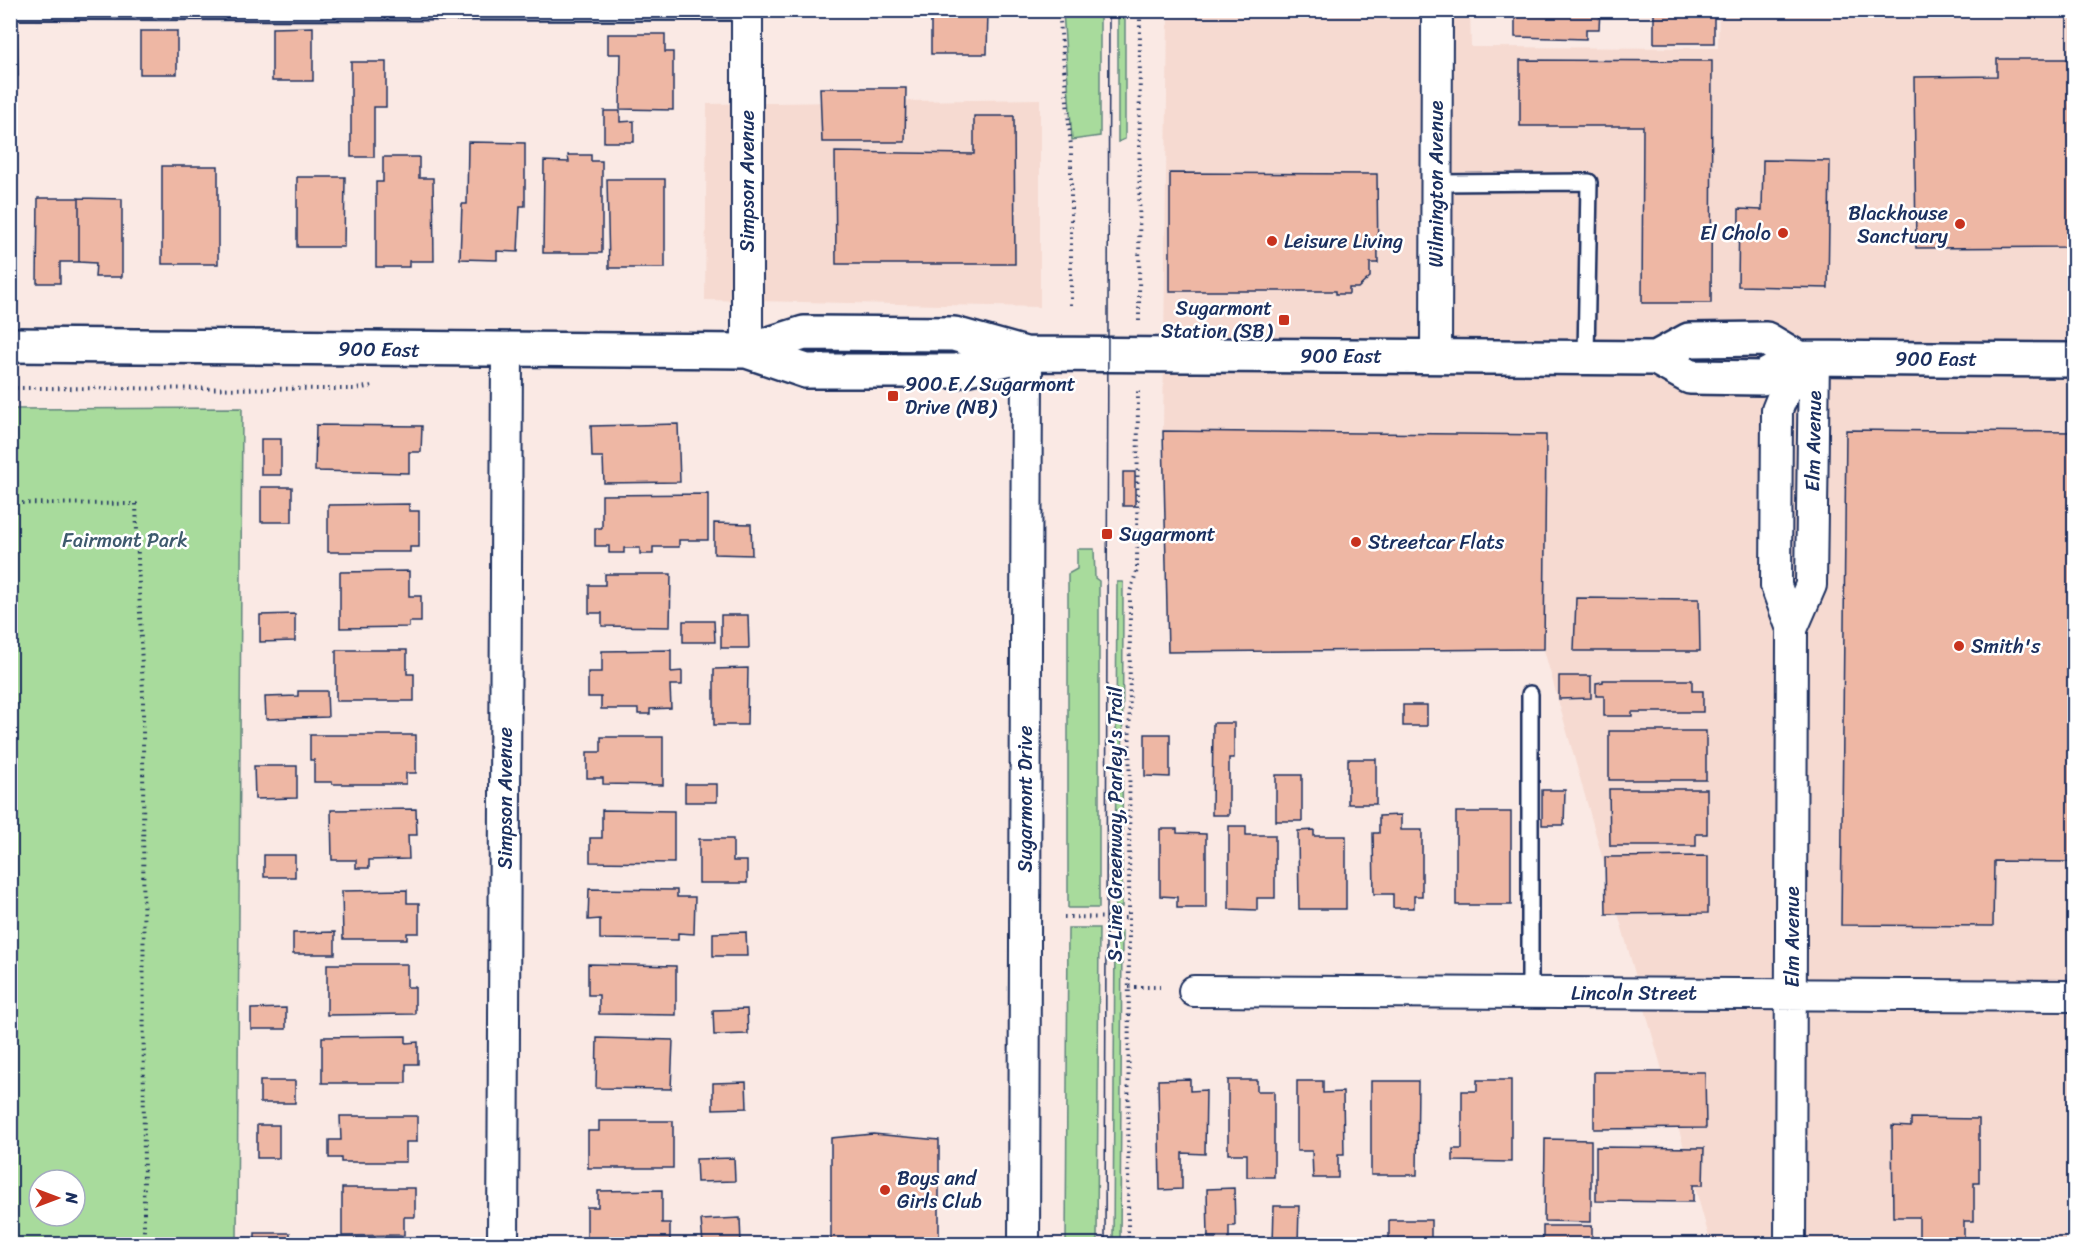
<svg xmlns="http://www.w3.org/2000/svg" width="2085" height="1255" viewBox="0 0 2085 1255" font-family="Sriracha,sans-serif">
  <rect width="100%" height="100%" fill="#fae9e4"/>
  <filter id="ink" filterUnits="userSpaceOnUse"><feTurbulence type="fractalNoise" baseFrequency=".0167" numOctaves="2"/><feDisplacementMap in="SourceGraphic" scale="12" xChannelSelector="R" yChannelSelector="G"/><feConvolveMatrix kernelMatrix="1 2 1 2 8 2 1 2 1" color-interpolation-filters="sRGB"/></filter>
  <g filter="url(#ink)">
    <path fill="#f6dad1" d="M1168 11H1470L1471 47 1718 48 1719 11H2074V1244H1711L1544 650 1168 652 1163 431Z
      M1040 99V307L705 300 707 104Z"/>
    <path fill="#a8db9c" stroke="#62857d" stroke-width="1.5" fill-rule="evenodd" d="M1063 11H1100V136L1072 140Z
      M1118 11H1125V139L1118 142Z
      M242 408 237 1244H11V409ZM39 1180H75V1216H39Z
      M1077 549H1094L1095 578 1099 581V908H1068V574L1077 569Z
      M1117 582H1123L1122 907H1115Z
      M1068 928H1099L1097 1244H1066Z
      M1115 931H1122L1120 1244H1113Z"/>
    <path fill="#eeb7a4" stroke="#1b2f5e" stroke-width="1.5" d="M931 10H988L987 54H931Z
      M1515 10H1600L1599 29H1586V39L1515 37Z
      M1654 10H1714V43H1654Z
      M10 27H17L18 76H10Z
      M313 27V81H272V28Z
      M140 31H177V74H140Z
      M608 34H665V52H673V110L620 109 621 54H608Z
      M1997 59H2074V247L1916 248 1914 77 1997 76Z
      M1520 60 1712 61 1711 303H1642L1643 126H1520Z
      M351 62H386V107H374V157H351Z
      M820 88H906L905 142H822Z
      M604 111H620V122L634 121V142H604Z
      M974 116H1014L1015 264H836L835 152 974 154Z
      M468 142 525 143V206H520L518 252 497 251V260L460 259 462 204H467Z
      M568 155H591V161H602V253H543L544 161 569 162Z
      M383 157H419V178H433L434 261H409V267H376V182H383Z
      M1763 160 1830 161 1828 288 1738 286 1739 209 1762 210Z
      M162 166H218V264H162Z
      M1170 173 1377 174 1378 263H1370V277L1358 288H1349V294H1336V291H1170Z
      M297 177H345L344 247H297Z
      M607 179H665V268H609Z
      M10 190 11 224H16V242H11V255Z
      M38 198H79V262H60V283H37Z
      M79 198 122 199V277H95L96 263 79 262Z
      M678 424 680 482 604 483 603 457H592L591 426Z
      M316 425 422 426 421 452H409V473L315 471Z
      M1846 430 2074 432V862L1994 861 1993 926 1841 925Z
      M1163 431 1546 435 1544 649 1168 652Z
      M261 439H281V475H261Z
      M1123 472H1135V506H1123Z
      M261 487H292V522H261Z
      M708 494V540H679V547H653V554H640V548H624V553H609V546H595V528H602V495Z
      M409 504V511H419V547H410V552H328V505Z
      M714 523 751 524 752 555 714 554Z
      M409 571V596H421V622H409V627L340 628V572Z
      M605 574H671L670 627 602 626V613H589V585H605Z
      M1576 598 1699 599 1700 651H1574Z
      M295 614V641L260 642V615Z
      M721 615H748L749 648H721Z
      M683 621H714L715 642H683Z
      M336 650H407V674H414V701H336Z
      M671 650V672L682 671V685H670L671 708 650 709V714H638V709H601V697H588V672H602V651Z
      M748 668 747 725H714V669Z
      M1559 676H1591V698L1559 699Z
      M1603 680H1692V691H1703V712H1632V716H1604V696H1596V683L1603 682Z
      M298 691H327L328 717 266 719 265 697 298 696Z
      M1403 705H1427V726H1403Z
      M1213 723H1234V758H1229V815H1212Z
      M1609 731H1706V780H1609Z
      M1145 734H1170V777L1145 776Z
      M310 735H416V773H406V784H332V782H314V760H310Z
      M601 737H663V785L603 784V778H587V752H601Z
      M1348 759H1376V804H1348Z
      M254 766H297V798L255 799Z
      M1276 775H1302V821H1276Z
      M685 784H717V802H685Z
      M1609 789H1707V834H1696V846H1610Z
      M1542 790H1565L1564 825H1542Z
      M416 809 417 835H408L409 859 369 860V868H356V860H332L331 810Z
      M602 810 674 811V863L590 862V838H602Z
      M1456 812H1511V905H1456Z
      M1401 815V830H1422V896H1414V908H1393V894H1374L1373 833H1379V816Z
      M1229 826H1246V835H1275V898H1257V910L1229 909Z
      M1160 829H1177V833L1206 834V908H1177V897L1160 896Z
      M1314 830V836H1346V909H1299L1298 831Z
      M699 839H733V861H747V883H699Z
      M264 855H295V877H264Z
      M1708 856V913L1606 914 1605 857Z
      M589 889 677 890V897H695L694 934 678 933V940L600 939V919L588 920Z
      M407 890V903H419V933H407V939H343L342 891Z
      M335 932V954H293V933Z
      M746 932 747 956H713V933Z
      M327 964H407V987H415V1014L327 1015Z
      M588 964 676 966V1015L599 1014V995H588Z
      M286 1008V1029H251V1009Z
      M747 1009 748 1034 714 1035 713 1010Z
      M406 1036V1043L418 1042V1064H406V1083H322V1037Z
      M597 1038 673 1040 671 1089 596 1088Z
      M1594 1072H1705L1706 1128 1594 1129Z
      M1190 1079V1091L1206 1090 1205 1154 1182 1153V1189L1160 1190 1158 1080Z
      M1228 1080H1257V1091H1274V1177H1247V1154H1228Z
      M1477 1080H1511V1162L1453 1161V1149H1462V1091H1477Z
      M260 1081H295V1103H260Z
      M1297 1081H1323V1093L1343 1092 1344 1155H1338V1178H1313L1312 1151H1297Z
      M1371 1081H1418L1417 1175H1371Z
      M746 1082 747 1108 713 1109V1083Z
      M340 1116H417V1142H406V1162H341V1158H329V1140H341Z
      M1911 1118 1979 1119V1183H1974V1221H1964V1242L1955 1244H1929L1926 1239H1919V1217H1893L1892 1126 1911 1127Z
      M599 1121H673V1168H588V1131H599Z
      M257 1125H279V1158H257Z
      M873 1134 939 1140V1244H762V1241H831V1138Z
      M1545 1139 1591 1140V1222L1544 1221Z
      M1596 1147 1704 1148 1703 1185H1693V1202L1596 1201Z
      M734 1158 735 1181 697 1182 696 1159Z
      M342 1188H415V1217H404V1235L342 1236Z
      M1234 1188 1235 1226H1229V1238H1208L1207 1189Z
      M662 1190V1223H670V1242H587V1207H598V1191Z
      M1274 1206H1299L1298 1244H1273Z
      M740 1218 741 1244H703L701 1220Z
      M1389 1220H1431V1244H1389Z
      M1543 1226H1592V1244H1543Z
      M255 1233H290V1244H255Z"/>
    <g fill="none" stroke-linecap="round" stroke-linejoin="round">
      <g stroke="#1b2f5e" stroke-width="20">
        <path id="service" d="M10 11 747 12
          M1436 183 1589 182 1586 357
          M1530 992V694"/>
      </g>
      <g stroke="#1b2f5e" stroke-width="34">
        <path id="minor" d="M747 351V10
          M1436 357 1437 10
          M1792 629 1811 585 1814 358
          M1194 991 2074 996
          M503 1244 507 351
          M1024 1244 1027 354
          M1790 1244 1792 629 1776 586 1777 410 1798 358"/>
      </g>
      <g stroke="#1b2f5e" stroke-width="38">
        <path id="tertiary" d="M10 345 747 351 806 371H956L1027 354 1656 358 1689 340 1766 339 1798 358
          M747 351 804 333 954 334 1025 354
          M1656 358 1690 377 1762 378 1798 358 2074 360"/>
      </g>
      <path stroke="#1b2f5e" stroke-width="4" stroke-dasharray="1.5 4.5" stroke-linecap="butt" d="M1059 10 1071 147V305
        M1072 10 1140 14
        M1139 321 1140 10
        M10 388 356 389 372 386
        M10 503 136 504 143 695 144 1244
        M1064 917 1130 918
        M1129 987H1160
        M1128 1244 1130 592 1137 570 1138 391"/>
      <use href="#service" stroke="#fff" stroke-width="15"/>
      <use href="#minor" stroke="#fff" stroke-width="30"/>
      <use href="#tertiary" stroke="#fff" stroke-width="33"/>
      <path stroke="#1b2f5e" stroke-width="1.5" d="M1105 1244 1109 10"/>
    </g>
  </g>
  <g fill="#c8321e" stroke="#fff" stroke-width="2">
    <circle cx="1960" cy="224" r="6"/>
    <circle cx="1783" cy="233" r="6"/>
    <circle cx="1272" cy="241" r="6"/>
    <rect x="1278" y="314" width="12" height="12" rx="3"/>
    <rect x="887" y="390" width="12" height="12" rx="3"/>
    <rect x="1101" y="528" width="12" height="12" rx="3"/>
    <circle cx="1356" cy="542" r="6"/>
    <circle cx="1959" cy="646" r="6"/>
    <circle cx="885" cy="1190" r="6"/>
  </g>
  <g text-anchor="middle" stroke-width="5" stroke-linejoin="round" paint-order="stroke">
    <g font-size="20" fill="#1b2f5e" stroke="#fff">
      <text transform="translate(747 181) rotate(-90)" y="7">Simpson Avenue</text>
      <text transform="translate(1436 184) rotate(-90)" y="7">Wilmington Avenue</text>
      <text transform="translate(379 349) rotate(1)" y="7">900 East</text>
      <text x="1341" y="363">900 East</text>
      <text x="1936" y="366">900 East</text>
      <text transform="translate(1813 441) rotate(-89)" y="7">Elm Avenue</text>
      <text transform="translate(505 798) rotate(-90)" y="7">Simpson Avenue</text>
      <text transform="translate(1025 799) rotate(-90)" y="7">Sugarmont Drive</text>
      <text transform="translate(1115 824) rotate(-90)" y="7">S-Line Greenway, Parley's Trail</text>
      <text transform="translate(1792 937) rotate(-90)" y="7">Elm Avenue</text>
      <text x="1634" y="1000">Lincoln Street</text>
    </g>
    <g font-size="20" fill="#1b2f5e" stroke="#fff" text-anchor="start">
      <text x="1948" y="220" text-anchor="end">Blackhouse<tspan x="1948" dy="23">Sanctuary</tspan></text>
      <text x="1771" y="240" text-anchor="end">El Cholo</text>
      <text x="1284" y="248">Leisure Living</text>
      <text x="1272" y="315" text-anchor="end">Sugarmont<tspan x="1272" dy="23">Station (SB)</tspan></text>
      <text x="905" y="391">900 E / Sugarmont<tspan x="905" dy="23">Drive (NB)</tspan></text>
      <text x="1119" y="541">Sugarmont</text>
      <text x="1368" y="549">Streetcar Flats</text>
      <text x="1971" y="653">Smith's</text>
      <text x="897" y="1185">Boys and<tspan x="897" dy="23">Girls Club</tspan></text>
    </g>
    <g font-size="20" fill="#3e5a6e" stroke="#fff">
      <text x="125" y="547">Fairmont Park</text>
    </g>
  </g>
  <rect width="2085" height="1255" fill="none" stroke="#fff" stroke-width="36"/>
  <rect x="18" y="18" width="2049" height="1219" fill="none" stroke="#1b2f5e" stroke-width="2" filter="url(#ink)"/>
  <g transform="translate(57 1198) rotate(90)"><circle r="28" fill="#ffffff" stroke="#a4acbf" stroke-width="1.5"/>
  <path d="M0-4.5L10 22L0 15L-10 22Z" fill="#c8321e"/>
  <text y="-9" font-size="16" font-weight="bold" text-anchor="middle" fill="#1b2f5e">N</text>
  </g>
</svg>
